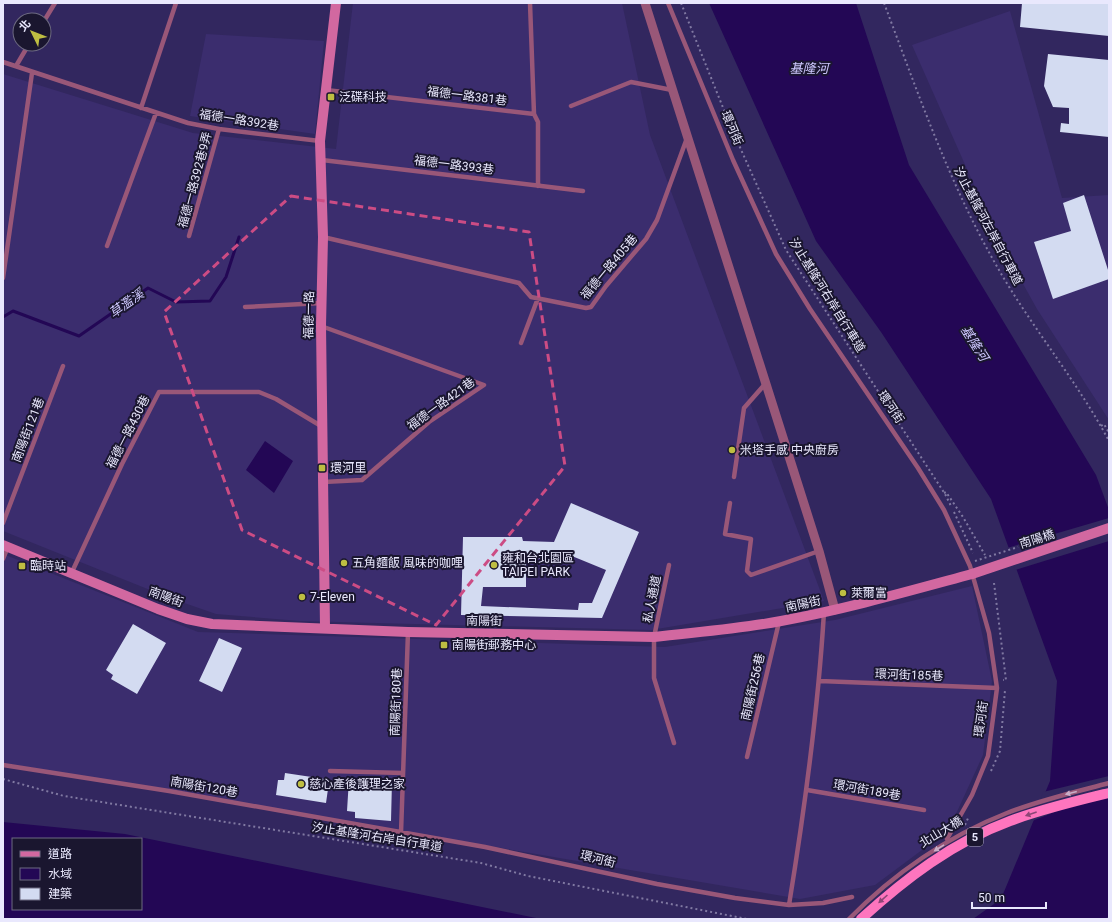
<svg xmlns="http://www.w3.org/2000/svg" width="1112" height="922" viewBox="0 0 1112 922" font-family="Roboto,'Noto Sans TC',sans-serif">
  <rect width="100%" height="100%" fill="#32275f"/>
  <path fill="#3b2d6e" d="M353 3H622L650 135 824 601 651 630 300 621 216 614 170 598 3 531V74L193 133 336 149Z
    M1010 11 1062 198 1109 195V420L1037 309 998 239 912 45Z
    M206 34 324 41 315 134 190 116Z
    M3 554 198 632 665 647 835 620 972 586 992 681 983 755 955 816 926 847 875 885 800 899 3 763Z"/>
  <path fill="#230755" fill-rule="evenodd" d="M709 3H856L909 165 1096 475 1109 510V916L1105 919H973L1001 899 1050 781 1057 681 991 499 881 332 816 241Z
    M265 441 293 461 274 493 246 470Z
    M3 822 125 834 541 919H3ZM13 839H141V909H13Z"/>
  <path fill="#32275f" d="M1109 518V541L1015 570 1007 548Z
    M1109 776V795L1070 806 1032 821 1043 792Z"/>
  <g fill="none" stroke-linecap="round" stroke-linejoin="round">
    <path stroke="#230755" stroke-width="3" d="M3 317 13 311 79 336 148 288 176 302 210 301 226 277 239 237"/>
  </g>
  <path fill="#d3dbf1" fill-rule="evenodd" d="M1022 3H1109V36L1020 27Z
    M1048 54 1109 60V137L1060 132 1061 123 1069 124V108L1053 107 1044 86Z
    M1084 195 1109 273V279L1053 299 1034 242 1071 231 1063 203Z
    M571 503 639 532 602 618 461 615 463 537H522L523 541 554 542ZM567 554 606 570 592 603H579L578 610 481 606 483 587H526V558L564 559Z
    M133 624 166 643 137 694 111 679 113 675 106 670Z
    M219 638 242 648 222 692 199 681Z
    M285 773 325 779 324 788 328 789 326 803 276 795 278 780H284Z
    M349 779 392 781 391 821 355 818V812L347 811Z"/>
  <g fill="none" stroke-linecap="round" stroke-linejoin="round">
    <path stroke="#8079a2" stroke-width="2" stroke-dasharray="2 3" stroke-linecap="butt" d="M681 3 730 125 786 250 945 494 951 506
      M884 3C918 93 950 186 999 270 1033 329 1077 381 1109 441
      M1101 426 1104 424 1109 433
      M944 493 946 492 963 517 985 555
      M954 512 973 553
      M994 583 1006 680H1003
      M991 771 1000 751 1005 690
      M3 779 64 796 481 863 528 876 747 919
      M965 825 969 816"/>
    <path stroke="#995778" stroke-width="4.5" d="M530 3 534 114
      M668 3 733 160 776 254 810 309 918 468 944 510 970 566 989 633 997 688 988 756 972 795 947 839
      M44 21 55 3
      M3 62 188 123 219 129 320 141
      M16 66 29 44
      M326 90 534 114 538 122V186
      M571 106 631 82 672 90
      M141 108 176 3
      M322 160 583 191
      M189 236 219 129
      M323 237 519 283 531 297 586 308 591 307 606 286 646 239 657 220 687 138
      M107 246 156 113
      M3 278 32 73
      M245 307 322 303
      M321 326 484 385 429 422 362 480 323 482
      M521 343 538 298
      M734 477 744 408 766 383
      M730 503 725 534 751 539 747 571 751 575 819 551
      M3 523 63 366
      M3 559 8 547
      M669 565 654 637V678L674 743
      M72 572 122 464 159 392H259L276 399 321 426
      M820 681 997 688
      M747 757 779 622
      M3 765 169 791 485 847 657 884 735 898 789 905 823 903 852 897
      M330 771 403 773
      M807 790 924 810
      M401 833 408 632
      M789 905C805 807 818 711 824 612"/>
    <path stroke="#995778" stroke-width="9" d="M645 3 819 551 835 610"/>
    <path stroke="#d268a0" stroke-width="10" d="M3 545 158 609 187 619 212 624 408 632 654 637C696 632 739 629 781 621 846 609 909 591 972 574
      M325 627 321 326 323 237 320 141 336 3"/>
    <path stroke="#8079a2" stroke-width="2" stroke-dasharray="2 3" stroke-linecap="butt" d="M975 561 1018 547"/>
    <path stroke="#995778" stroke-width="4.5" d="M849 919C893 874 948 836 1007 813 1040 800 1075 792 1109 783"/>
    <path stroke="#d268a0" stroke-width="10" d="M972 574 1109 528"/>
    <path stroke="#fe75be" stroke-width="10" d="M861 919C905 879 953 842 1010 821 1042 809 1076 801 1109 793"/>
  </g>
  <defs><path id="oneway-solid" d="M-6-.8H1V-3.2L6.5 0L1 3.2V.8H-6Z"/></defs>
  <g fill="#c9aec8">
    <use href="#oneway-solid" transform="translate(1071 793) rotate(166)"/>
    <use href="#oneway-solid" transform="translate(939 848) rotate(148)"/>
  </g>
  <g fill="#8c4676">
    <use href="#oneway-solid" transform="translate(1031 814) rotate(161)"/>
    <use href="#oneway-solid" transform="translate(883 899) rotate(138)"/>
  </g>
  <path fill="none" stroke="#cc4c84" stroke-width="3" stroke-dasharray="8 5" stroke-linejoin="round" d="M291 196 529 232 565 466 436 625 242 530 164 312Z"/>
  <g fill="#bebe42" stroke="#1a162f" stroke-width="1.5">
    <rect x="327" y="93" width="8" height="8" rx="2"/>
    <circle cx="732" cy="450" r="4"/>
    <rect x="318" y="464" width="8" height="8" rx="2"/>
    <circle cx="344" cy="563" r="4"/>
    <circle cx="494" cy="565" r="4"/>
    <rect x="18" y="562" width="8" height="8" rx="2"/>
    <circle cx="843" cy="593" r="4"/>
    <circle cx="302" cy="597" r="4"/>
    <rect x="440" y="641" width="8" height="8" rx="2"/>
    <circle cx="301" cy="784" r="4"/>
  </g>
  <g text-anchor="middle" stroke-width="4" stroke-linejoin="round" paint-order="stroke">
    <rect fill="#1a162f" stroke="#aba9bf" stroke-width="1" x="967" y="828" width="16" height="18" rx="3"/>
    <g font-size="11" font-weight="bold" fill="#e9e8fd">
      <text x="975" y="841">5</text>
    </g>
    <g font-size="12" fill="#e9e8fd" stroke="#1a162f">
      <text transform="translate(467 96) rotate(7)" y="4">福德一路381巷</text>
      <text transform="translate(239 120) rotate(9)" y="4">福德一路392巷</text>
      <text transform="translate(732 128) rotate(67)" y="4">環河街</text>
      <text transform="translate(454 165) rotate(7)" y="4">福德一路393巷</text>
      <text transform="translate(195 180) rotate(-75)" y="4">福德一路392巷9弄</text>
      <text transform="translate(988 226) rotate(62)" y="4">汐止基隆河左岸自行車道</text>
      <text transform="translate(609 267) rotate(-50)" y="4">福德一路405巷</text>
      <text transform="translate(827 295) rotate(58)" y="4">汐止基隆河右岸自行車道</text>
      <text transform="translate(309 315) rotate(-89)" y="4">福德一路</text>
      <text transform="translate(441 404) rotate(-36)" y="4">福德一路421巷</text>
      <text transform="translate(891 407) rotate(56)" y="4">環河街</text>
      <text transform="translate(28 430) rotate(-69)" y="4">南陽街121巷</text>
      <text transform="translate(128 432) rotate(-63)" y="4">福德一路430巷</text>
      <text transform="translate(1037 539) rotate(-18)" y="4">南陽橋</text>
      <text transform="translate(166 597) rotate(20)" y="4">南陽街</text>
      <text transform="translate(652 599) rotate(-79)" y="4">私人通道</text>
      <text transform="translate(803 604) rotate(-12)" y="4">南陽街</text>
      <text transform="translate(484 621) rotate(1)" y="4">南陽街</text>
      <text transform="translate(909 675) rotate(2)" y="4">環河街185巷</text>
      <text transform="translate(753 687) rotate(-77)" y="4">南陽街256巷</text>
      <text transform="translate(396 702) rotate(-88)" y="4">南陽街180巷</text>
      <text transform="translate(981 719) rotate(-82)" y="4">環河街</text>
      <text transform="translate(204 787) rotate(10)" y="4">南陽街120巷</text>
      <text transform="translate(867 790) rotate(10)" y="4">環河街189巷</text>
      <text transform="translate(941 832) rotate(-31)" y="4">北山大橋</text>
      <text transform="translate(377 837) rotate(9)" y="4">汐止基隆河右岸自行車道</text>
      <text transform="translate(598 859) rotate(14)" y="4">環河街</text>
    </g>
    <g font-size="12" fill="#e9e8fd" stroke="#1a162f" text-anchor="start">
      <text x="339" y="101">泛碟科技</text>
      <text x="740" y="454">米塔手感 中央廚房</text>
      <text x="330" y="472">環河里</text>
      <text x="502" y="562">雍和台北園區<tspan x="502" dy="14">TAIPEI PARK</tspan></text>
      <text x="352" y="567">五角麵飯 風味的咖哩</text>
      <text x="30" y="570">臨時站</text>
      <text x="851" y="597">萊爾富</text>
      <text x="310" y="601">7-Eleven</text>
      <text x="452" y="649">南陽街郵務中心</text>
      <text x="309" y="788">慈心產後護理之家</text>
    </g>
    <g font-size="13" font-style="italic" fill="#cec8fe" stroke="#1a162f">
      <text x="809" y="73">基隆河</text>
      <text transform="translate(126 303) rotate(-35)" y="5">草濫溪</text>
      <text transform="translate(975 343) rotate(57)" y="5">基隆河</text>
    </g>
  </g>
  <rect width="1112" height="922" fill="none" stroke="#e9e8fd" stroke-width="8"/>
  <rect x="12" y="838" width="130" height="72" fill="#1a162f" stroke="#6d6a81"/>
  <rect x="20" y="851" width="20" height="6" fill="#d268a0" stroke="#6d6a81"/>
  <text x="48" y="858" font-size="12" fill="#e9e8fd">道路</text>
  <rect x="20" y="868" width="20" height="12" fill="#230755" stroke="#6d6a81"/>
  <text x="48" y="878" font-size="12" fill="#e9e8fd">水域</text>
  <rect x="20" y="888" width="20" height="12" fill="#d3dbf1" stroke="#6d6a81"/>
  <text x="48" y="898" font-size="12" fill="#e9e8fd">建築</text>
  <g transform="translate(32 32) rotate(313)"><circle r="19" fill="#1a162f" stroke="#6d6a81"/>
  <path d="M0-3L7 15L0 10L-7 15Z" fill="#bebe42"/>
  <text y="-6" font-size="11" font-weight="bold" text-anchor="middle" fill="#e9e8fd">北</text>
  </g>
  <path d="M972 902v6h74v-6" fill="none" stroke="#e9e8fd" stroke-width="2"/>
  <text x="978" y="902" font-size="12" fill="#e9e8fd" stroke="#1a162f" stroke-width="3" paint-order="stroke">50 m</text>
</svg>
